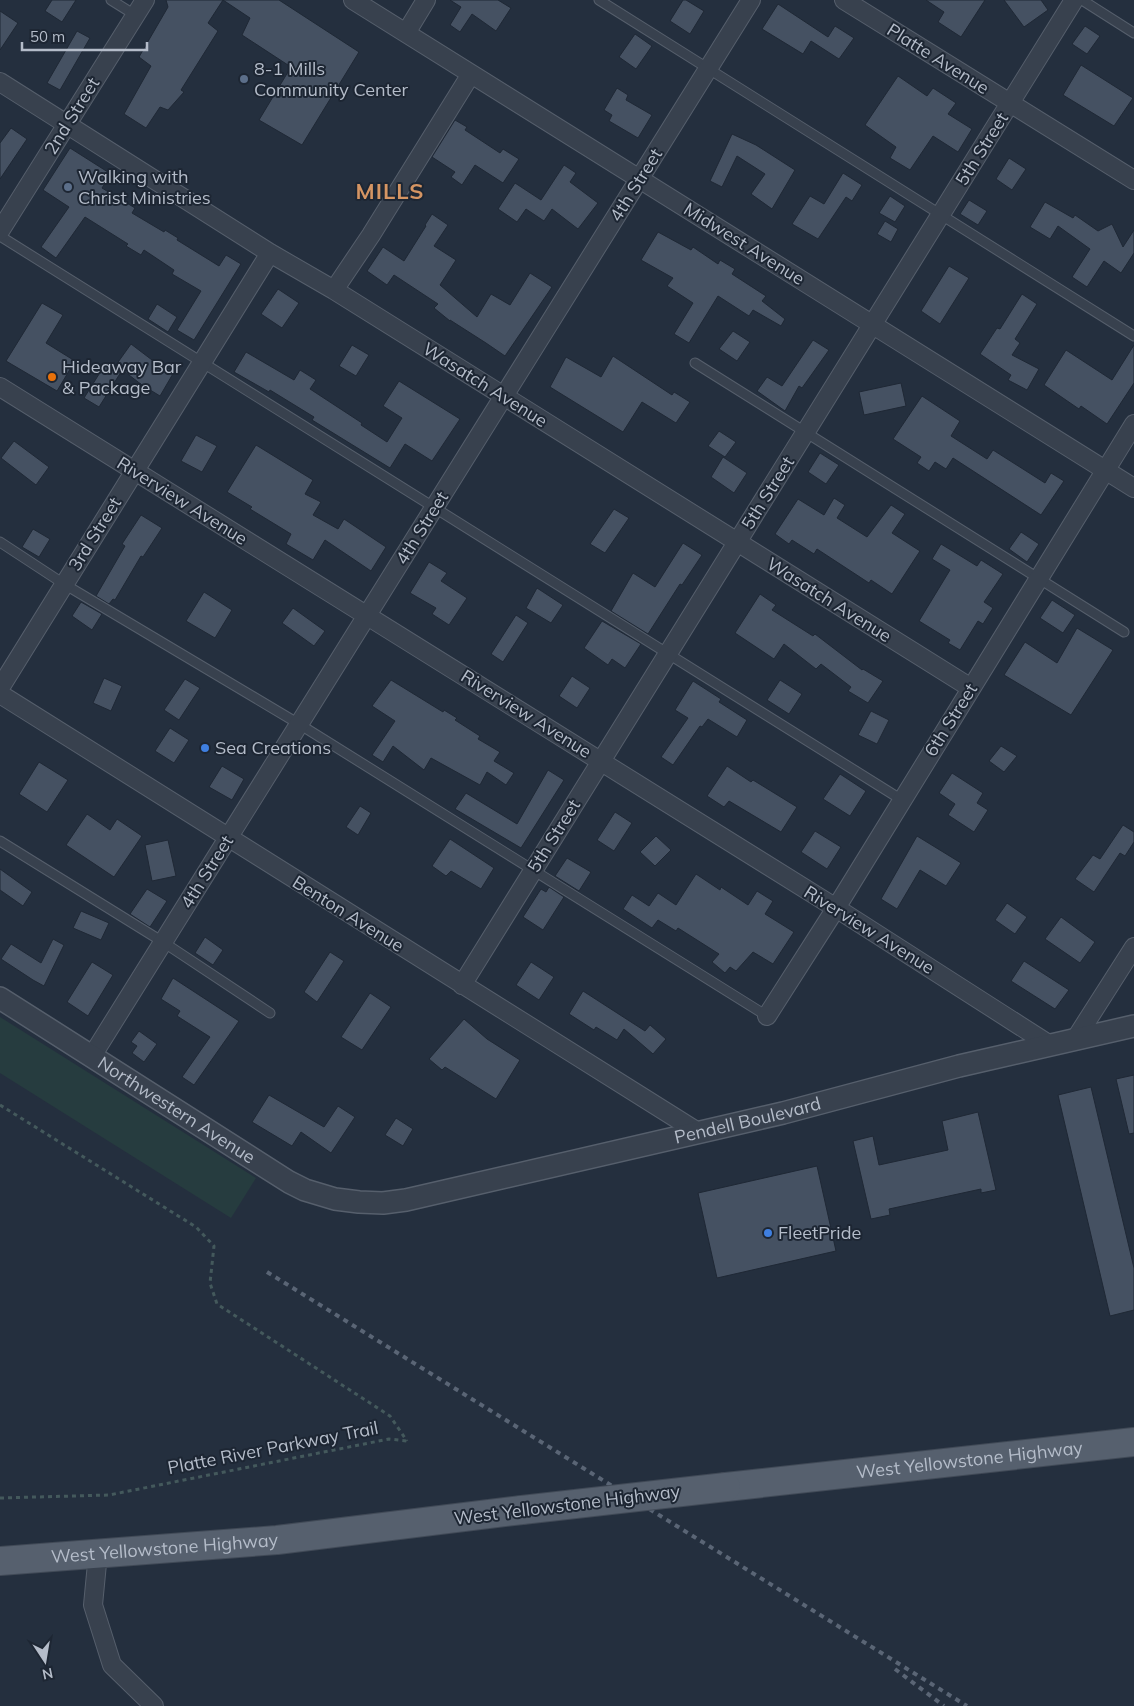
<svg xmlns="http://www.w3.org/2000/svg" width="1134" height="1706" viewBox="0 0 1134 1706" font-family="Mulish,sans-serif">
  <rect width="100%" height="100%" fill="#242f3e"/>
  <path fill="#263c3f" d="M0 1017 256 1178 231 1218 0 1073Z"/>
  <path fill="#455162" stroke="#1f2835" d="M52 0H76L62 22 45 11Z
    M166 0H279L359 52 302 145 259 120 291 67 242 35 250 18 223 0 208 23 218 31 181 90 184 92 168 110 160 107 146 128 124 114 151 66 139 57 168 7Z
    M450 0H498L511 8 496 31 472 14 460 32 450 25 461 7Z
    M683 0H686L704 11 690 34 670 21Z
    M926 0H985L961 37 938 22 944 12Z
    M1004 0H1041L1048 10 1024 27Z
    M778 4 828 37 835 26 854 38 839 59 811 41 803 54 762 29Z
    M0 11 18 23 0 50Z
    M1085 26 1100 36 1087 54 1072 44Z
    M77 31 90 38 60 90 47 83Z
    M635 34 652 46 636 69 619 57Z
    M1081 65 1133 98 1114 126 1063 95Z
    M898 76 927 96 933 88 956 103 948 114 972 129 958 152 933 136 910 170 890 158 896 147 865 125Z
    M617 88 628 95 626 100 652 115 638 138 609 121 612 115 604 110Z
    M455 120 467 127 465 130 500 153 503 149 519 159 503 183 475 165 462 185 451 177 455 172 432 157Z
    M11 128 27 139 0 179V143Z
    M732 134 756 145 795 170 772 209 751 194 765 174 737 156 722 187 710 181Z
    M70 148 111 174 102 188 135 208 132 213 164 232 165 230 178 238 177 240 219 266 226 255 241 264 194 340 177 330 201 291 172 274 174 270 144 250 141 255 126 246 128 244 85 217 56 258 41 247 69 207 43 190Z
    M1009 158 1026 169 1012 190 996 179Z
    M564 165 576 173 570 182 598 203 578 229 552 209 544 221 526 209 517 222 498 209 515 183 541 200Z
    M843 173 862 185 852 201 846 197 818 239 792 224 810 196 824 204Z
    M890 196 905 206 895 222 879 213Z
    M969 200 987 211 978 225 960 214Z
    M1045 202 1073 218 1075 215 1098 231 1112 224 1123 247 1134 230V253L1121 273 1104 261 1087 287 1072 277 1090 249 1058 226 1050 239 1030 227Z
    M432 214 448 225 434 246 456 260 440 285 477 317 491 294 510 305 530 273 552 287 505 356 486 343 450 320V321L434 308 438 304 394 275 387 285 367 271 383 247 404 261 426 226 425 225Z
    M885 221 898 229 891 242 877 234Z
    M658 232 691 250 693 247 718 264 720 260 735 269 732 274 766 296 762 301 785 319 781 326 753 310 749 316 718 296 689 343 674 334 693 303 667 286 673 278 641 260Z
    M949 266 969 278 940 324 921 311Z
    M278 289 299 303 282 328 261 314Z
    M1022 294 1037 304 1015 339 1020 343 1012 355 1039 369 1027 390 1008 380 1011 375 980 354 997 328 1000 329Z
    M42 303 63 315 46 343 75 361 57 391 6 361Z
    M157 304 177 317 168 332 148 319Z
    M733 331 750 342 737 361 719 349Z
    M813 340 829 350 802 388 799 386 785 411 757 391 767 377 782 386Z
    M131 344 156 363 157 361 174 372 160 396 142 385 116 365Z
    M352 345 369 355 356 376 339 366Z
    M1134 345V383L1107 424 1081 406 1079 409 1044 385 1066 350 1112 380Z
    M246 352 294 380 300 370 316 380 310 389 362 423 361 425 387 442 402 418 383 406 399 381 460 419 432 461 405 444 390 468 312 420 314 417 270 390 269 392 234 372Z
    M613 356 672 395 674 392 690 402 676 423 642 402 623 432 550 387 566 357 601 377Z
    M106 363 121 372 99 407 84 398Z
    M901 383 906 406 864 415 859 392Z
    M922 396 960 421 951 436 987 459 993 450 1045 483 1051 473 1064 481 1041 515 953 458 946 469 935 462 929 471 917 463 921 457 893 439Z
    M719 431 736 442 725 457 708 446Z
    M196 435 217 446 202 472 181 461Z
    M14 441 49 467 36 485 1 458Z
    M256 445 313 480 305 494 321 502 313 515 338 529 344 519 386 547 371 571 325 540 313 560 286 544 291 534 250 509 252 507 227 492Z
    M820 453 839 465 826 484 808 472Z
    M723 457 747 473 734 493 711 477Z
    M834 498 845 505 837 518 867 537 891 505 905 514 892 533 920 551 892 594 871 580 869 583 817 549 814 554 792 540 789 544 775 534 798 499 824 515Z
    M614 509 629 518 605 553 590 544Z
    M141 515 162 528 143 557 141 556 115 600 113 599 109 604 96 596 125 546 122 544Z
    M33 529 50 539 39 557 22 547Z
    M1021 532 1039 544 1027 562 1009 549Z
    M683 543 702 555 682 585 680 584 648 634 611 611 633 573 655 587Z
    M941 544 977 566 981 560 1003 574 984 602 993 608 983 624 978 621 960 650 948 643 950 640 919 621 950 570 932 559Z
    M429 562 447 573 441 581 467 598 449 625 432 614 436 608 410 593Z
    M537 588 563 605 551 623 526 608Z
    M204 592 232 610 215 638 186 621Z
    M760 594 776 605 772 610 813 636 815 634 862 670 863 669 883 681 868 703 848 691 851 687 821 664 816 669 784 644 774 659 735 633Z
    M1052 600 1075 615 1063 633 1040 618Z
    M81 602 102 614 92 630 72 616Z
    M293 608 325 631 314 646 282 623Z
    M516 615 528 623 503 662 491 654Z
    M602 621 641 644 625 668 612 659 608 665 584 648Z
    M1077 628 1113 650 1071 715 1004 675 1025 642 1057 663Z
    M572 676 590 688 577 708 559 696Z
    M104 678 122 686 111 711 93 703Z
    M185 679 200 688 179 720 164 710Z
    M391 680 443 712 444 710 457 718 455 720 480 736 478 739 500 752 494 761 514 773 506 785 487 772 480 785 431 758 424 770 393 746 383 762 372 755 395 721 372 706Z
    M780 680 802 694 789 714 767 700Z
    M693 681 721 699 719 702 747 720 737 737 708 719 702 727 700 726 673 765 661 757 688 718 675 710Z
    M871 711 889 720 877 744 858 735Z
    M170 728 189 740 174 763 155 751Z
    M1001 746 1017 756 1004 772 989 761Z
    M39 762 68 780 47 812 19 794Z
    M222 766 244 779 232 800 209 787Z
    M727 766 751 782 753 780 797 807 781 832 729 801 724 807 707 796Z
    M548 770 564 780 521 848 455 809 466 793 517 824Z
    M952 773 983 793 977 803 988 810 974 832 948 815 955 804 939 793Z
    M840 774 866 791 850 816 823 799Z
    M360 806 371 813 358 835 346 827Z
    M615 812 632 823 614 851 597 840Z
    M87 814 110 830 117 819 142 836 114 877 66 845Z
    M1123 825 1134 832V842L1125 856 1120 853 1094 892 1075 879 1093 855 1100 859Z
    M815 831 841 847 827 869 801 852Z
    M656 836 671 850 655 866 640 852Z
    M917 836 961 863 946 886 920 870 897 909 881 899Z
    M450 839 494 868 481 889 451 871 446 876 432 866Z
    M168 840 176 876 152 881 145 845Z
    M567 858 591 872 579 891 555 876Z
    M0 869 32 892 23 906 0 890Z
    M696 874 720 890 721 887 748 905 757 891 773 901 765 914 794 932 773 964 753 952 736 971 730 967 725 973 712 962 719 954 678 928 676 931 658 920 652 928 623 909 632 895 649 906 658 893 676 905Z
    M549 887 564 897 543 930 523 917 541 889 546 892Z
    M147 889 167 901 150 927 130 914Z
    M1007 903 1027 917 1015 934 995 920Z
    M81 911 109 923 101 940 73 928Z
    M1061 917 1095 942 1080 963 1045 939Z
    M205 937 223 950 213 965 195 953Z
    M53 939 64 945 44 986 33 980 1 959 11 944 41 963Z
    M330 952 344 961 317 1002 304 992Z
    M1024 961 1069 990 1055 1009 1011 981Z
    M92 962 113 975 88 1016 67 1002Z
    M531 962 554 977 539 1000 516 985Z
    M173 978 239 1021 194 1085 182 1077 210 1037 177 1016 180 1011 161 999Z
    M583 991 645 1031 650 1025 666 1039 653 1054 624 1029 617 1040 596 1027 594 1030 569 1014Z
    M370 993 391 1007 362 1050 341 1037Z
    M464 1019 487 1039 520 1060 496 1099 445 1067 442 1070 429 1059Z
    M139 1031 157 1044 144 1062 132 1053 137 1046 131 1042Z
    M1134 1075V1133L1129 1134 1116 1079Z
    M1091 1087 1134 1268V1310L1110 1316 1058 1095Z
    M269 1095 324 1127 338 1106 355 1117 331 1153 301 1132 292 1146 252 1122Z
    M978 1112 996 1190 981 1193V1189L889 1209 890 1215 871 1219 853 1141 873 1136 879 1165 948 1150 942 1121Z
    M396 1118 413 1129 403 1146 385 1135Z
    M817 1166 836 1251 717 1278 698 1193Z"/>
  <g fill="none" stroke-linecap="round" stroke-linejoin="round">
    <g stroke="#565f6c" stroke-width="11">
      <path id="service" d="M111 0 135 15
        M599 0 1134 336
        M1082 0 1134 33
        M0 236 902 800
        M695 363 1124 632
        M0 542 64 584 299 724 767 1016
        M0 841 163 942 270 1013"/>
    </g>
    <g stroke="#565f6c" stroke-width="20">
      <path id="minor" d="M353 0 1134 488
        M844 0 1134 180
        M406 33 426 0
        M0 82 270 253 334 290 971 688
        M0 231 145 0
        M334 290 371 235 471 74
        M0 387 836 908 1050 1045
        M0 688 270 253
        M0 694 698 1132
        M462 985 1074 0
        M767 1016 836 908 1134 424
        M1076 1038 1134 947
        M92 1056 751 0
        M98 1553 93 1605 112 1665 154 1706"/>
    </g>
    <g stroke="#565f6c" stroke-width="24">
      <g id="tertiary">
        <path id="s1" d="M0 998 289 1182 305 1190 335 1199 359 1202 383 1203 406 1200 783 1113 959 1066 1134 1026"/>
      </g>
    </g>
    <g stroke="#414a57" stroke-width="30">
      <g id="primary">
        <path id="s2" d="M726 1487 1134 1442"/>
        <path id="s3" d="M0 1561 277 1540 522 1510"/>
      </g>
    </g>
    <path stroke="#44595c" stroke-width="3" stroke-dasharray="4 4" stroke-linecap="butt" d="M0 1105 196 1227 214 1246 210 1283 217 1304 390 1416 407 1441
      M0 1498 109 1495 389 1439 407 1441"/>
    <use href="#service" stroke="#38414e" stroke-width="9"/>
    <use href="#minor" stroke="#38414e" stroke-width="18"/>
    <use href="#tertiary" stroke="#38414e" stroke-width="21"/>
    <use href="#primary" stroke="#56606e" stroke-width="28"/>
    <path stroke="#5a6575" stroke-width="4" stroke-dasharray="5 5" stroke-linecap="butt" d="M267 1272 967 1706
      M895 1669 944 1706"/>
    <g stroke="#414a57" stroke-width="30" stroke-linecap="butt">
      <path id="primary-bridge" d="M522 1510 726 1487"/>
    </g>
    <use href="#primary-bridge" stroke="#56606e" stroke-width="28"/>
  </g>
  <g fill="#5c6f8a" stroke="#1d2633" stroke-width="2">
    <circle cx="244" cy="79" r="5"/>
    <circle cx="68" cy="187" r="5"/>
  </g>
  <circle fill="#e8710a" stroke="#1d2633" stroke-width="2" cx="52" cy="377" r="5"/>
  <g fill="#3f7fe0" stroke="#1d2633" stroke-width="2">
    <circle cx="205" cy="748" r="5"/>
    <circle cx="768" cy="1233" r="5"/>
  </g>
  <g text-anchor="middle" stroke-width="4" stroke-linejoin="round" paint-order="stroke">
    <g font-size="18" fill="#b4bcc9" stroke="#1d2633">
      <text transform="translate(938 59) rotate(32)" y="6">Platte Avenue</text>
      <text transform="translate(72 116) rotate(-58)" y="6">2nd Street</text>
      <text transform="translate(982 149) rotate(-58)" y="6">5th Street</text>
      <text transform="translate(636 185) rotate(-58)" y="6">4th Street</text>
      <text transform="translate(744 244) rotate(32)" y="6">Midwest Avenue</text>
      <text transform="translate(485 385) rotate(32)" y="6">Wasatch Avenue</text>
      <text transform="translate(768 493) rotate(-58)" y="6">5th Street</text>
      <text transform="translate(182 501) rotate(32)" y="6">Riverview Avenue</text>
      <text transform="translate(422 528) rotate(-58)" y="6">4th Street</text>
      <text transform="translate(95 534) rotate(-58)" y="6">3rd Street</text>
      <text transform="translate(829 600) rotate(32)" y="6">Wasatch Avenue</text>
      <text transform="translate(526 714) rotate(32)" y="6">Riverview Avenue</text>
      <text transform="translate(951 720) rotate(-58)" y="6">6th Street</text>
      <text transform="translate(554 836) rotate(-58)" y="6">5th Street</text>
      <text transform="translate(207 872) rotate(-58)" y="6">4th Street</text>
      <text transform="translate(348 914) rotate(32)" y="6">Benton Avenue</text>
      <text transform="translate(869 930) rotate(32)" y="6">Riverview Avenue</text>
      <text dy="6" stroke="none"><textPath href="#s1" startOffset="209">Northwestern Avenue</textPath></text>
      <text dy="6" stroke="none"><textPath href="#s1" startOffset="814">Pendell Boulevard</textPath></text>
      <text transform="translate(273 1448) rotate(-11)" y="6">Platte River Parkway Trail</text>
      <text dy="6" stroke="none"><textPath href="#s2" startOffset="245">West Yellowstone Highway</textPath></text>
      <text transform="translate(567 1505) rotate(-7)" y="6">West Yellowstone Highway</text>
      <text dy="6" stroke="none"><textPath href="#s3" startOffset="165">West Yellowstone Highway</textPath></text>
    </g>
    <g font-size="18" fill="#b4bcc9" stroke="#1d2633" text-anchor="start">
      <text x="254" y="75">8-1 Mills<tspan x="254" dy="21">Community Center</tspan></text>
      <text x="78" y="183">Walking with<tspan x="78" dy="21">Christ Ministries</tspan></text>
      <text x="62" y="373">Hideaway Bar<tspan x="62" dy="21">&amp; Package</tspan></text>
      <text x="215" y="754">Sea Creations</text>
      <text x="778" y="1239">FleetPride</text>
    </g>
    <g font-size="22" font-weight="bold" letter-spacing="1" fill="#d59563" stroke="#1d2633">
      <text x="390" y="199">MILLS</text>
    </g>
  </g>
  <g transform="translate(45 1661) rotate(168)" stroke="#1d2633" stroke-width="4" paint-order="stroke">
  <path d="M0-4L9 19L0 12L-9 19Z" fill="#b4bcc9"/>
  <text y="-8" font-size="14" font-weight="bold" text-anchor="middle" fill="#b4bcc9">N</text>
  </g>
  <path d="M22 42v8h125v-8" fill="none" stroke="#b4bcc9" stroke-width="2.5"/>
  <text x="30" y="42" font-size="15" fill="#b4bcc9" stroke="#1d2633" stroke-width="4" paint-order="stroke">50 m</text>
</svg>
